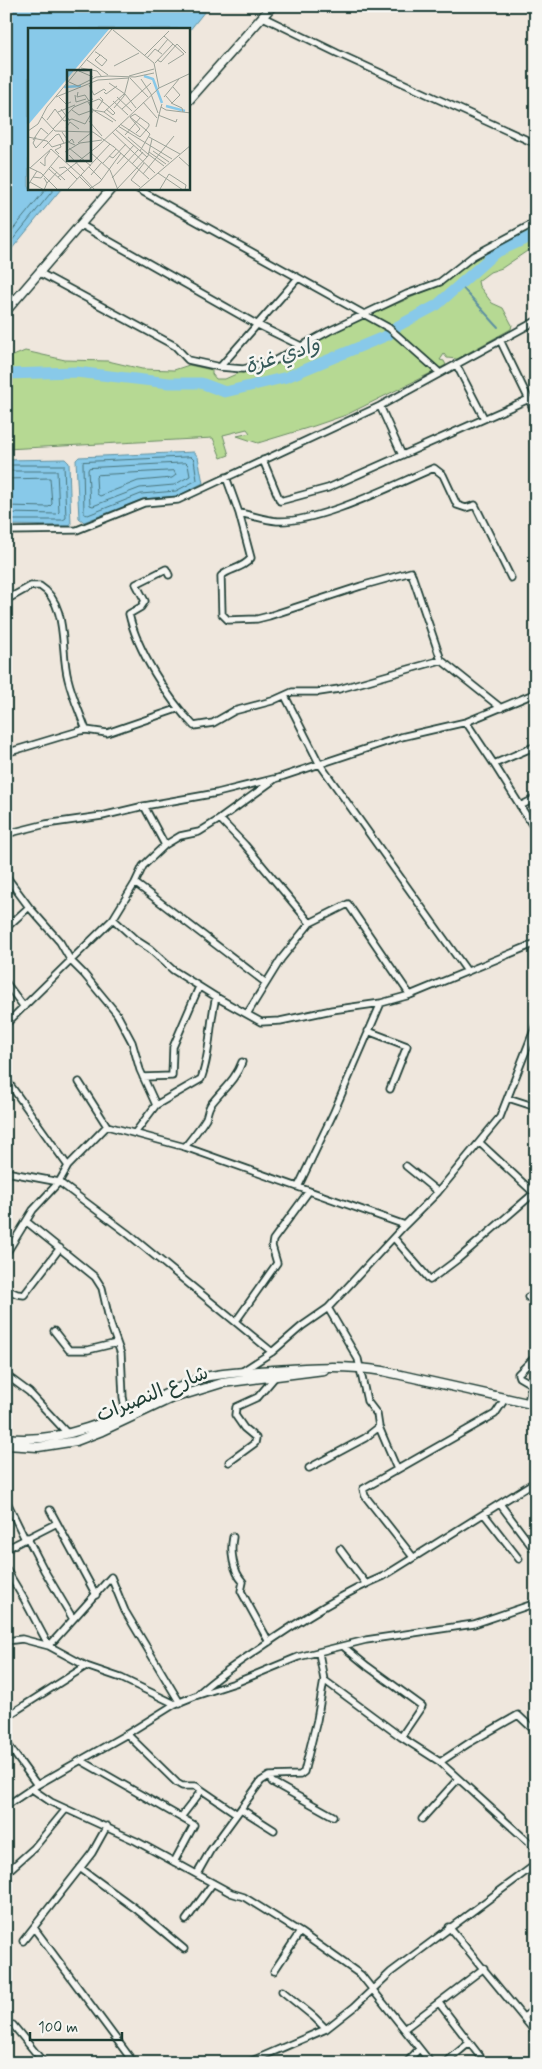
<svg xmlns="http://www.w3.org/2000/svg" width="542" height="2069" viewBox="0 0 542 2069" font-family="Mynerve,'Playpen Sans Arabic',sans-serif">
  <rect width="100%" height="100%" fill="#efe7dd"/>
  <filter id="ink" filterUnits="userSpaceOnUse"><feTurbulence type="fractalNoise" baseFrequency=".02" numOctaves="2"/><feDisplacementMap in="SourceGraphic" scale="10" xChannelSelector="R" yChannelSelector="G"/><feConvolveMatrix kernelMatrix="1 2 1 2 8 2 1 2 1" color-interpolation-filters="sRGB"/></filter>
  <g filter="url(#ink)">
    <path fill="#b6d993" stroke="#6a8b64" d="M536 226V245L502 268 490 272 478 281 479 286 492 303 503 308 512 325 511 329 457 359 447 358 444 354 440 360 444 361 446 365 440 368 390 324 371 315 442 284 474 260Z
      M364 318 387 330 433 372 346 415 314 426 258 443 237 436 250 433 247 429 223 435 229 455 221 458 213 438 6 449V359L25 351 65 360 108 361 142 369 174 370 189 365 212 370V374L216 379H225Z"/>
    <path fill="#88c9e9" stroke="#5e91a1" d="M6 6H209L189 31V29H29V189H61L6 256Z
      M194 452 198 457 203 483 178 496 143 499 84 522 79 518 76 460 79 457Z
      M65 459 69 463 71 526 6 525V460Z"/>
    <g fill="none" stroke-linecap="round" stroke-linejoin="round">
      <path stroke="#49757c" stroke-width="1" d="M6 238 46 189
        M6 248 54 189
        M191 457 194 460 197 480 176 491 141 494 88 515 84 514 83 462Z
        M186 463 188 465 190 476 174 485 140 488 93 506 90 505 88 470 89 468Z
        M6 465H64L66 518 63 520H6
        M6 471H57L59 512 57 514 6 513
        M174 471 176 475 172 478 138 481 100 496 97 494 96 477 98 475Z
        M6 479 50 478 52 504 49 507 6 506"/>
      <path stroke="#5e91a1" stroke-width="2" d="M460 285 498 327"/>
      <path stroke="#88c9e9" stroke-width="11" d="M6 374 76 372 169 383H201L225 392 287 377 388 335 396 327 437 305 495 253 536 234"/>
      <g stroke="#1f3d34" stroke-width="9">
        <path id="street" d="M263 17 337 53 536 144
          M138 189 389 328 440 373
          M81 225 256 324 301 346
          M40 273 175 346 188 360 220 367 243 369 274 361 329 331 407 294 440 282 473 256 536 222
          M500 340 536 414
          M456 364 484 418
          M220 367 298 278
          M380 406 402 455
          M263 460 280 501 328 488 529 399
          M226 477 239 513C251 515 264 520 277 521 320 523 393 485 434 468L443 475 457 505 466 508 475 505 511 578
          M239 513 251 558C243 569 230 568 221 576L222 614 228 620 257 619 269 616 361 586 411 572 441 660 501 708
          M6 531 77 530 144 503 178 500 380 406 536 321
          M169 575 166 569 136 584 145 601 141 607 129 614C137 650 168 699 194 726L213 723 234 711 272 701 292 692H319L339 689 441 660
          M6 600 31 586H40C69 604 60 650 68 679 72 696 80 713 86 730L107 733 177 709
          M285 696 319 763 467 971
          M466 722 494 764 536 831
          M6 753 79 731 86 730
          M494 764 536 746
          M144 806 165 845
          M520 806 536 798
          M220 819 245 845 310 923 348 904 410 995
          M6 834 46 824 102 816 144 806 217 793 273 779
          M6 876 29 907 60 942 71 961 84 974 117 1014 132 1042 140 1070 156 1105
          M135 883 266 983
          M113 919 136 940 150 949 173 970 216 997 261 1022 280 1021 332 1010 381 1003 410 995 536 943
          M6 928 29 907
          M6 983 24 1007
          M247 1014 281 959 310 923
          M6 1024 113 919 135 883 143 866 165 845 180 836 199 832 220 819 275 779 401 737 466 722 536 693
          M368 1031 407 1046 390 1089
          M143 1077 172 1076 173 1047 199 987
          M6 1079 68 1166
          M79 1082 107 1126
          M508 1098 536 1107
          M135 1133 156 1105 201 1079C211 1053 209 1024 216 997
          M480 1143 536 1195
          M185 1147C192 1138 200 1128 206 1118 208 1113 208 1107 212 1103 223 1089 236 1079 242 1062
          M406 1166 438 1192
          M6 1172 59 1182 68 1166 107 1126 185 1147 405 1225 438 1192 500 1117 536 1025
          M298 1187 333 1114 381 1003
          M27 1222 95 1277 102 1288 110 1323 121 1354 123 1397 126 1412
          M394 1238 430 1280 458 1259 534 1193
          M6 1254 33 1210 59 1182 127 1233 272 1352
          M6 1289 17 1294 24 1295 60 1248
          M528 1297 536 1303
          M236 1321 277 1263 272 1246 273 1240 309 1191
          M54 1331 69 1350H88L117 1343
          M241 1372 272 1352 302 1326 328 1308 405 1225
          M6 1375 29 1392 68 1434
          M528 1404 531 1384 519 1377 518 1374 536 1356
          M379 1427 397 1469
          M229 1462 255 1443 256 1438 244 1428 235 1415 236 1407 258 1397 275 1377
          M309 1468 365 1438 379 1427 377 1414 367 1401 358 1359 328 1308
          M7 1502 25 1539
          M500 1504 533 1548
          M50 1510 96 1595
          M484 1514 519 1559
          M27 1537 44 1570 73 1619
          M233 1537C230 1552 233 1571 243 1582L241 1591 269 1642
          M6 1549 57 1523
          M340 1549 366 1584
          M413 1557 365 1496 363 1489 495 1414 505 1399
          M6 1569 24 1599 49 1646 111 1577 125 1611 180 1703
          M6 1641 22 1639 49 1646 86 1666 121 1678 175 1704
          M344 1647 367 1666 422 1706 401 1737
          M324 1680 401 1737 440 1762 536 1849
          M198 1694C216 1677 236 1664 257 1650 297 1622 339 1595 384 1576L536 1481
          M6 1717 86 1666
          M127 1734 177 1783 182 1786H196L237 1814
          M6 1742 37 1785
          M82 1761 194 1825 174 1862
          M440 1762 469 1743 518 1715 536 1732
          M269 1776 272 1782 333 1816
          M32 1789 51 1802 136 1841 231 1893 244 1897 300 1932 361 1975 431 2063
          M6 1806 37 1785 127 1734 175 1704 195 1696 235 1683 298 1657 366 1640 474 1624 536 1603
          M241 1809 274 1830
          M181 1817 202 1790
          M422 1819 458 1779
          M80 1868 136 1909 184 1949
          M6 1873 34 1848 66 1809
          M197 1874 210 1851 261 1781 269 1776 300 1775 304 1772 317 1720 324 1680 319 1653
          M186 1920 213 1883
          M449 1927 536 2033
          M34 1928 134 2063
          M23 1941 92 1853 107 1826
          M274 1971 300 1932
          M282 1991 314 2017 326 2029
          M439 2003 485 2063
          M524 2017 536 2008
          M13 2025 44 2063
          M404 2029 484 1968
          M247 2063 326 2029 354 2007 391 1972 536 1864
          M406 2063 419 2049
          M445 2063 469 2043"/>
      </g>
      <g stroke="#1f3d34" stroke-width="11">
        <path id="secondary" d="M189 100 272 6
          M6 311 111 189
          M6 1438C76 1446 139 1405 200 1378 225 1372 249 1372 274 1370 311 1367 346 1365 383 1371L536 1405
          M6 1445 38 1447 76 1441 102 1431 170 1399 222 1383 324 1370"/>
      </g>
      <use href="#street" stroke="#f6f6f2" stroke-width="5.5"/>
      <use href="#secondary" stroke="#f6f6f2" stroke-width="8"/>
    </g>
  </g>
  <g text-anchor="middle" stroke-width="5" stroke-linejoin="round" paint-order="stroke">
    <g font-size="20" fill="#1f3d34" stroke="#f6f6f2">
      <text transform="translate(152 1393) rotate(-22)" y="7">شارع النصيرات</text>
    </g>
    <g font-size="21" font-style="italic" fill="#345958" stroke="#f6f6f2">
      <text transform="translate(282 355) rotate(-18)" y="7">وادي غزة</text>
    </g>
  </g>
  <g transform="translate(28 28)">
    <rect width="162" height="162" fill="#efe7dd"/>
    <path d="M0 0H82L0 97Z" fill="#88c9e9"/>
    <path fill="none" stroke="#88c9e9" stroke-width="2.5" d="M116 48 125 51 134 75M36 59 53 58M138 78 157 83"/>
    <path fill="none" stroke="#9ca399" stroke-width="1" d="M85 2 126 35 131 60M136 8 156 26 140 36M130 23 140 11M67 24H68L69 25 74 28 76 30 79 32 74 38 67 32 72 27M116 28 141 3M119 30 127 21 134 26M59 32 80 47M129 32 133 34 149 16 158 25M127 35 145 16M86 38 111 25M53 40 69 43 74 49M51 43 65 49M80 48 107 49 126 45M101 48 126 41M102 50 120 69M113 51 123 66M41 54 50 58 68 49 80 48M81 55 97 66 108 80M61 57 66 67 76 61 78 63M50 64 49 69 57 67 61 73M76 64 78 66 89 58M123 66 130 85M47 67 48 74 58 71M138 68 144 75 152 67 145 59M28 69 70 52 101 50M31 69 38 76 43 74M89 69 104 83M136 69 151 51M85 73 100 87M115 74 129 90M61 75 71 71 80 78M143 75 154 80 155 84M134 76 133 79 138 82 163 85M86 80 96 68 101 49M33 81 42 93M69 81 75 72 72 69M78 81 85 87 87 85 80 78M94 81 123 55M44 82 51 87 65 82 60 74M65 82 76 84 88 93M65 82 85 94M30 84 47 77M76 84 96 66M130 87 148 94 149 91M14 89 27 103 65 104 86 119M102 89 112 101 108 105M19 92 27 81 36 93 44 91 57 96 65 83M61 93 74 108M92 96 112 109 118 102 121 98V96L107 86 102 89 112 97 118 102 122 106 112 123M90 98 144 131M128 99 133 79M38 100 42 94 51 101M25 101 46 79 65 71M87 101 119 129M0 103 10 96 19 79 84 1M34 104 41 114 44 111 46 115M84 104 127 145M97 107 112 90M0 109 19 113 24 119 40 114 47 117M8 109 5 115 8 120 25 102M100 109 120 126M121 109 152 126M5 112 13 100 20 106M50 115 64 104M85 118 121 151M15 120 28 107 31 106 36 115M41 120 63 138M125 123 141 134M37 124 52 115 74 112M62 124 82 142 90 162M121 124 138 136M31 126 27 122 33 119 32 116M120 126 136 138M41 127 57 144M81 128 85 130 98 116M151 129 163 140M12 134 17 138V130L22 123M75 135 88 121M89 136 106 117M104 136 115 124M0 139 13 145 30 162M23 139 37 152M61 139 74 152M2 140 23 121 53 148M31 140 37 139 49 151M21 141 33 152M130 145 155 162M115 146 146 108M53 147 67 162M63 147 74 134M5 149 13 150 31 128M30 149 70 118 131 60 163 45M52 149 63 160M16 150 19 155 29 144M84 150 110 122M2 154 16 162 19 155M0 157 9 143M112 159 103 152 116 135M132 161 141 146 158 157 157 162M39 162 82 116M60 162 72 154 93 125M88 162 120 128 124 111M110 162 163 117"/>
    <path fill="#1f3d34" fill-opacity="0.15" stroke="#1f3d34" stroke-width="2.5" d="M39 42H63V133H39Z"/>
    <rect width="162" height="162" fill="none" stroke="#1f3d34" stroke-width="2.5"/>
  </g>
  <rect width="542" height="2069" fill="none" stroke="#f6f6f2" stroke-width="25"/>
  <rect x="12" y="12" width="517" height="2044" fill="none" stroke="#1f3d34" stroke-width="2" filter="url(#ink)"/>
  <path d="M30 2032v8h92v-8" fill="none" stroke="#1f3d34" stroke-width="2.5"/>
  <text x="38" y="2032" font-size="15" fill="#1f3d34" stroke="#f6f6f2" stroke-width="4" paint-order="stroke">100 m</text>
</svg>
